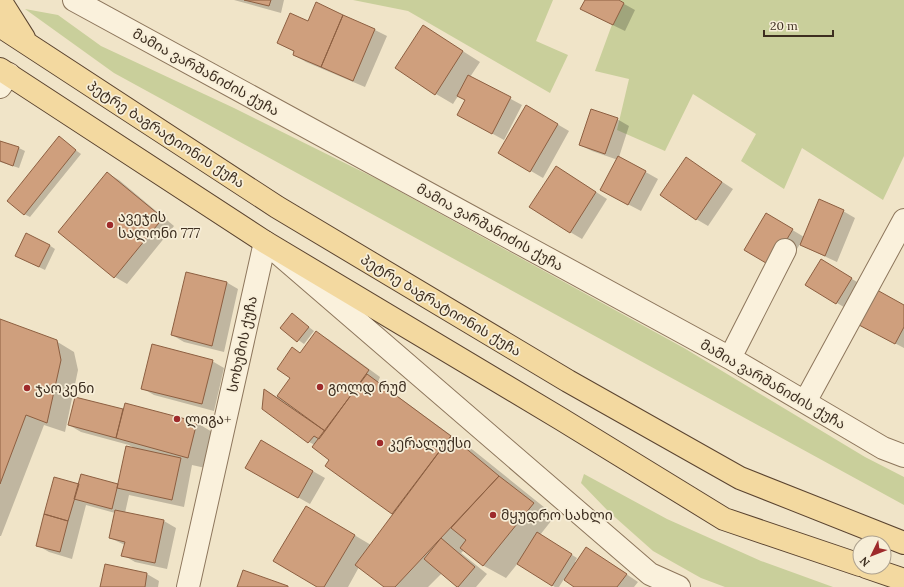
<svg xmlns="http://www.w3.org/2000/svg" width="904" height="587" viewBox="0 0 904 587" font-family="Lora,'Noto Sans Georgian',serif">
  <rect width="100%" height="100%" fill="#f0e4c8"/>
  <path fill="#c9cf9b" d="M353 0H553L536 41 568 55 550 93 408 11Z
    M621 0H904V156L883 200 802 148 784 189 741 161 756 134 693 94 665 151 617 130 629 79 595 71Z
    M25 9 58 15 101 46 234 108 377 179 684 348 865 457 904 477V505L114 73Z
    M584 474 667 519 761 561 833 587H725L701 578 653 551 608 511 581 483Z"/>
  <path fill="#0003" d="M234 0H284L281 13Z
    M586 0H617L635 10 625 31 594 16Z
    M316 4 375 30 387 36 365 87 306 62 294 55 295 52 278 43 308 22Z
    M423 26 480 62 470 77 522 105 504 140 471 122 467 100 458 96 453 104 436 94Z
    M526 106 569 131 543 178 500 153Z
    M617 119 629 126 619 157 658 179 641 211 614 197 618 160 592 151 580 145Z
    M59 138 81 154 30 217 24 214Z
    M0 142 19 148 25 151 19 168 0 162Z
    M686 158 733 189 708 226 696 219Z
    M107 173 119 180 174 226 127 284 115 277Z
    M568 174 607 199 582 239 570 232Z
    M843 211 855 218 837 262 813 251 800 244 783 272 766 214 804 237Z
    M49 245 55 249 45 270 22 259Z
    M821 261 864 286 849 310 806 285Z
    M226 282 238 289 224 352 184 342 172 335Z
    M904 306V348L860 325Z
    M292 314 314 331 304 344 281 328Z
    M0 320 56 341 74 352 78 370 65 432 44 425 1 536H0Z
    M317 333 328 339 380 377 378 382 463 444 473 450 555 516 540 535 577 558 575 562 576 563 598 555 638 582 634 587H576L564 579 559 587H555L518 563 506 578 484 566 464 550 461 553 487 574 476 587H458L442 573 428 587H386L359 567 348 587H319L324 517 371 545 394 515 326 466 330 460 315 445 309 442 265 390 277 397 291 378 293 349 301 354Z
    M212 361 224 368 214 411 154 395 142 388Z
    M76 398 124 410 126 404 197 423 219 436 210 469 192 465 184 507 129 495 125 513 164 521 176 528 167 569 135 562 123 555 125 545 110 538 115 513 86 505 72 559 49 552 37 545 79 485H119L136 449 129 445 81 432 69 425Z
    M261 442 325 478 310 504 246 468Z
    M106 565 147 574 159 581 158 587H101Z"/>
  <path fill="#cf9f7d" stroke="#8d5f41" d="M244 0H271L269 6Z
    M585 0H619L624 3 613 25 580 9Z
    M316 2 343 15 321 67 293 55 294 51 277 43 290 13 308 21Z
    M343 15 375 29 353 81 321 67Z
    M423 25 463 51 435 95 395 68Z
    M468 75 511 97 492 134 457 115 465 100 457 96Z
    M526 105 558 124 530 172 498 153Z
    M591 109 618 118 605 154 579 145Z
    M59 136 76 150 24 215 7 201Z
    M0 141 19 147 13 166 0 161Z
    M618 156 646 171 628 205 600 190Z
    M686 157 722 182 696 220 660 195Z
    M556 166 596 192 570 233 529 207Z
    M107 172 163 218 114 278 58 232Z
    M819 199 844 210 825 256 800 245Z
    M766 213 793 229 771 266 744 250Z
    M26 233 50 245 39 267 15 256Z
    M821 259 852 278 836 304 805 285Z
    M186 272 227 282 212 346 171 335Z
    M877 290 904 305V327L895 344 859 325Z
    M292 313 309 327 297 342 280 328Z
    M0 319 57 340 61 360 47 423 26 415 0 484Z
    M316 331 369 370 325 431 277 396 290 378 277 369 292 347 300 353Z
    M152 344 213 360 202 404 141 389Z
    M367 374 451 436 392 514 325 466 329 460 312 447Z
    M264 389 325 431 319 439 314 436 308 443 262 409Z
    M75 397 123 409 116 438 68 425Z
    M125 403 197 422 188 458 116 438Z
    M451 436 499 476 395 587H384L355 565Z
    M261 440 313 471 298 498 245 468Z
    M126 446 181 458 172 500 117 488Z
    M81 474 118 484 112 509 74 499Z
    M499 476 534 503 483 566 460 548 466 540 451 528Z
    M54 477 79 484 68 521 44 514Z
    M306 506 355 535 324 587H317L273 561Z
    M115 510 164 520 155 563 121 556 125 542 109 538Z
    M44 514 68 521 60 552 36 546Z
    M537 532 572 554 552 586 517 564Z
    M441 538 475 567 458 587H457L424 559Z
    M586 547 627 574 617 587H574L564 580Z
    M105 564 147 573 145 587H100Z
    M243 570 288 586V587H237Z"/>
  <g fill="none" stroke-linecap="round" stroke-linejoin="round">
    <g stroke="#8d765c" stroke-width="24">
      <path id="minor" d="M74 0 730 358 883 448 904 456
        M0 87 9 74
        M730 358 785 250
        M805 402 904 220
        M188 587 265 242 650 574 679 587"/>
    </g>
    <g stroke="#5b4430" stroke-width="24">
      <path id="major" d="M0 0 24 38
        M0 26 277 207 568 381 740 478 904 543
        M0 69 265 242 561 419 724 519 860 565
        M866 567 904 580"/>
    </g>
    <use href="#minor" stroke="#faf1dc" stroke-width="22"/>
    <use href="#major" stroke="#f3d9a0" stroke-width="22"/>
  </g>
  <g fill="#9e2a2b" stroke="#f7eed8" stroke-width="1.5">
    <circle cx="110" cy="225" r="4"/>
    <circle cx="320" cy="387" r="4"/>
    <circle cx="27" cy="388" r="4"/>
    <circle cx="177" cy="419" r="4"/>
    <circle cx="380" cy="443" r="4"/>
    <circle cx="493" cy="515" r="4"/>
  </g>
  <g text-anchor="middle" stroke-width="3.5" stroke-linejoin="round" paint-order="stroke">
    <g font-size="14" fill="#3d2e20" stroke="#f7eed8">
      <text transform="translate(206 72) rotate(29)" y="5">მამია ვარშანიძის ქუჩა</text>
      <text transform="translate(166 134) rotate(33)" y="5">პეტრე ბაგრატიონის ქუჩა</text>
      <text transform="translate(490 227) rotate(29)" y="5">მამია ვარშანიძის ქუჩა</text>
      <text transform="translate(441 305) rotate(31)" y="5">პეტრე ბაგრატიონის ქუჩა</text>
      <text transform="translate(242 344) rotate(-78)" y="5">სოხუმის ქუჩა</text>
      <text transform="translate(773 384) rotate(30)" y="5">მამია ვარშანიძის ქუჩა</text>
    </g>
    <g font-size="14" fill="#3d2e20" stroke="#f7eed8" text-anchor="start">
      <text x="118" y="222">ავეჯის<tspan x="118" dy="16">სალონი 777</tspan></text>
      <text x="328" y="392">გოლდ რუმ</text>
      <text x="35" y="393">ჯაოკენი</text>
      <text x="185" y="424">ლიგა+</text>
      <text x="388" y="448">კერალუქსი</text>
      <text x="501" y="520">მყუდრო სახლი</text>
    </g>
  </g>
  <g transform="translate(872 555) rotate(227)"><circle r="19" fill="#f7eed8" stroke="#ada18e"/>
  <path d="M0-3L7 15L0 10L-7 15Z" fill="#9e2a2b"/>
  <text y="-6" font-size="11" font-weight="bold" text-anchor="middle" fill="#3d2e20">N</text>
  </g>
  <path d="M764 30v6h69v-6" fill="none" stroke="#3d2e20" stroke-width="2"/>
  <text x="770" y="30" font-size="12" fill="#3d2e20" stroke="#f7eed8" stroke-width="3" paint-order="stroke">20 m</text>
</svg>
